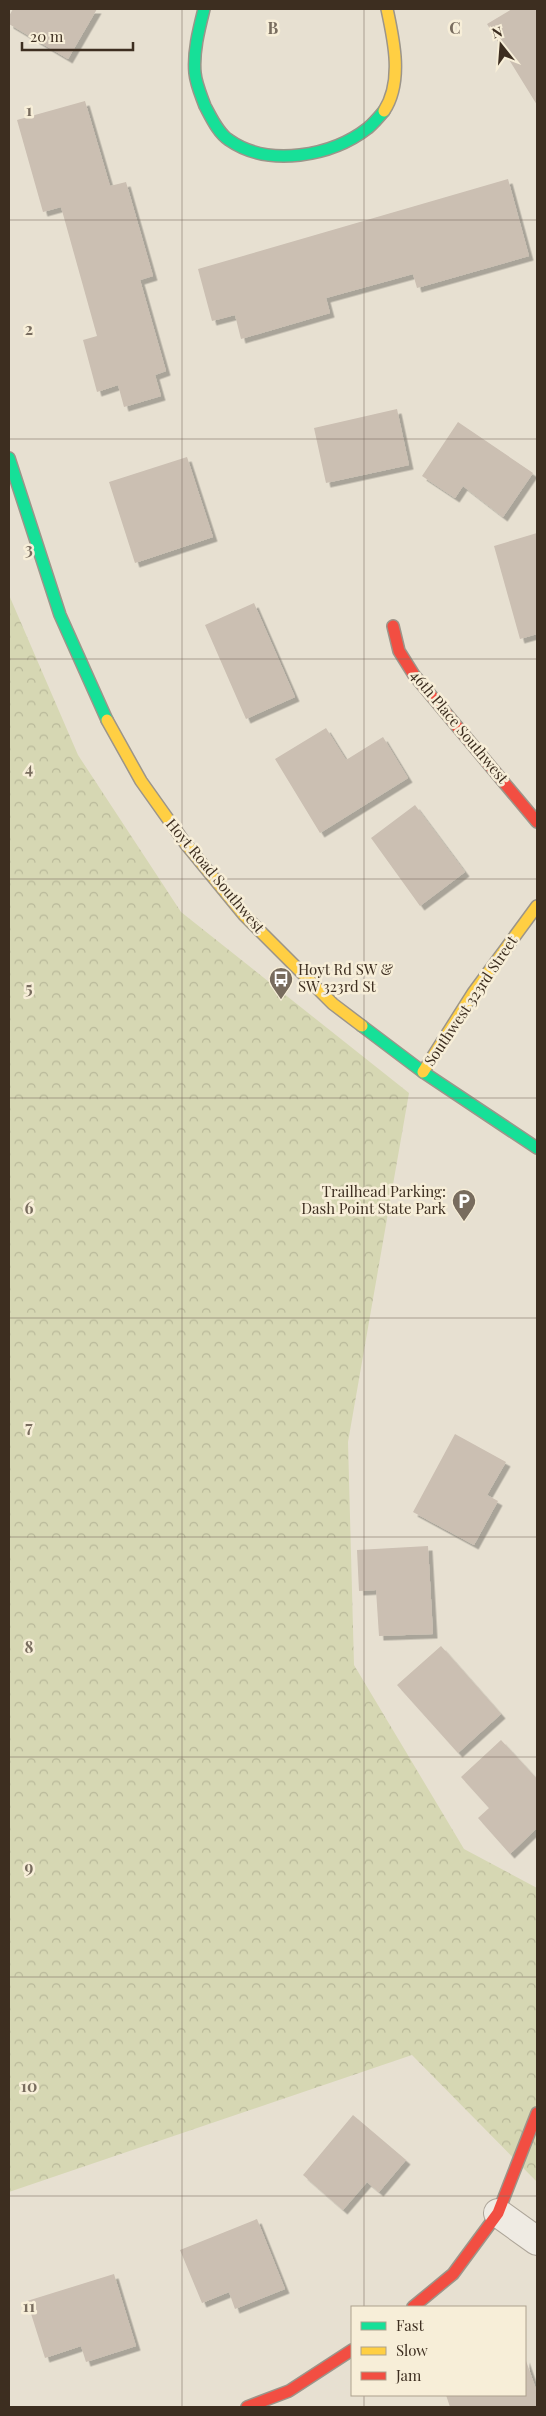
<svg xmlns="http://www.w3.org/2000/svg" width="546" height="2416" viewBox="0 0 546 2416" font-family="'Playfair Display',serif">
  <defs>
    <pattern id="forest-crowns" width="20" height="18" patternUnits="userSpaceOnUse" patternTransform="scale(1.25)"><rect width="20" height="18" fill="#d6d7b3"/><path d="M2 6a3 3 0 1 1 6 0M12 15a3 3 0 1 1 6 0" fill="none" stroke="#b9b99a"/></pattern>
    <filter id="shadow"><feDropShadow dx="4.5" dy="4.5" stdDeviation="0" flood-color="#0004"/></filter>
  </defs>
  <rect width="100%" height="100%" fill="#e7e0d1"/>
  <path fill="url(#forest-crowns)" d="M9 595 78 755 181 912 409 1093 348 1442 354 1665 464 1849 537 1888V2182L412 2055 9 2192Z"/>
  <path fill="#cbbfb2" filter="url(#shadow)" d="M13 9H97L68 59 9 24V16Z
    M512 9H537V105L487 24Z
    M85 101 110 186 126 182 153 276 140 280 166 371 155 375 161 396 124 407 118 385 97 392 83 340 97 336 61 207 43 212 17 120Z
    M508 179 529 256 417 288 413 274 326 298 330 313 241 339 235 315 212 321 198 269Z
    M397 409 409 465 326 483 314 428Z
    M458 422 533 473 503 517 463 486 455 498 422 476Z
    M187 457 213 537 135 563 109 482Z
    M537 533V634L520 639 494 546Z
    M254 603 295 697 246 719 205 625Z
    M326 728 346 760 383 737 408 778 320 833 275 759Z
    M415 805 465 872 420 906 371 838Z
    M455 1434 506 1462 487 1495 498 1501 474 1545 413 1512Z
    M428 1546 433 1634 379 1636 376 1590 359 1591 357 1550Z
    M441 1646 501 1714 458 1753 397 1685Z
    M501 1740 537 1779V1828L510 1854 478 1818 489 1808 461 1777Z
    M353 2115 406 2160 379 2192 367 2182 343 2210 303 2175Z
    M257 2219 285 2289 235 2309 229 2292 202 2303 180 2250Z
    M114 2274 136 2346 86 2362 81 2346 45 2358 27 2301Z
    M525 2358 537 2392V2405L532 2407H450L446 2395H525Z"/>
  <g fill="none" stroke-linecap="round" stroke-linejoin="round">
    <g stroke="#ada599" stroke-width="30">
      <path id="street" d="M498 2213 537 2241"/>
    </g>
    <g stroke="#9c958a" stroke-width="14">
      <path id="fast" d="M204 9C199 29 193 52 195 73 196 84 201 95 205 106 211 117 218 133 229 140 269 168 332 156 368 128 374 123 379 117 384 111
        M9 458 60 615 107 720
        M362 1026 423 1072 537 1148"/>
    </g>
    <g stroke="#9c958a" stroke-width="14">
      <path id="slow" d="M384 111C403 82 394 41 387 9
        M107 720 141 781 185 843 244 915 333 1004 362 1026
        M423 1072 473 993 537 906"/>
    </g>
    <g stroke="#9c958a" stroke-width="14">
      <path id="jam" d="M393 626 399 651 414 675 537 822
        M413 2307 453 2274 498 2213 537 2113
        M247 2407 289 2391 352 2350"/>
    </g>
    <use href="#street" stroke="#efebe3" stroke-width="28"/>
    <use href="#fast" stroke="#16e098" stroke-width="11"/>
    <use href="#slow" stroke="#ffcf43" stroke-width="11"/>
    <use href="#jam" stroke="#f24e42" stroke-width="11"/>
  </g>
  <path fill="none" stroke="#786c5e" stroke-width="1" stroke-opacity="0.55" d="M182 9V2407M364 9V2307M9 220H537M9 439H537M9 659H537M9 879H537M9 1098H537M9 1318H537M9 1537H537M9 1757H537M9 1977H537M9 2196H537M364 2395V2407"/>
  <defs>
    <g id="bus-pin" transform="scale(1.25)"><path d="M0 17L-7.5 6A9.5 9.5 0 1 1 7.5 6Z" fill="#786c5e" stroke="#f7eed8"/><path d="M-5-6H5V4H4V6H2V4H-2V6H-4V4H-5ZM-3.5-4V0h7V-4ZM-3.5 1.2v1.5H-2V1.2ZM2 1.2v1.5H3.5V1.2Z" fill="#fff"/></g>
    <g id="parking-pin" transform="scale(1.25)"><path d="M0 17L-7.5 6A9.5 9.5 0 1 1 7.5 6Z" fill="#786c5e" stroke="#f7eed8"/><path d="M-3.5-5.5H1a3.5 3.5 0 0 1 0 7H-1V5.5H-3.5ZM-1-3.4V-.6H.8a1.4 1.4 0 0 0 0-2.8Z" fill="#fff"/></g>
  </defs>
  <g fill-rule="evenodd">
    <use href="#bus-pin" x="281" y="979"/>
    <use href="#parking-pin" x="464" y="1201"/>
  </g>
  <g text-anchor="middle" stroke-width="5" stroke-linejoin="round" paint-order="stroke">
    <g font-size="15" fill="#3d2e20" stroke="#f7eed8">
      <text transform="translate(459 727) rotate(50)" y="5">46th Place Southwest</text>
      <text transform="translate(215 876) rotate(50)" y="5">Hoyt Road Southwest</text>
      <text transform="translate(471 1001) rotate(-56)" y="5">Southwest 323rd Street</text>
    </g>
    <g font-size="15" fill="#3d2e20" stroke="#f7eed8" text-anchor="start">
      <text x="298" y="975">Hoyt Rd SW &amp;<tspan x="298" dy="17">SW 323rd St</tspan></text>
      <text x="446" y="1197" text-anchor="end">Trailhead Parking:<tspan x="446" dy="17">Dash Point State Park</tspan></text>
    </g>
  </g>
  <g font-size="16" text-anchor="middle" font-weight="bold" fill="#786c5e" stroke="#f7eed8" stroke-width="5" stroke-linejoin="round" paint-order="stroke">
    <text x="273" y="34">B</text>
    <text x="455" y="34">C</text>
    <text x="29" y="116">1</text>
    <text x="29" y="335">2</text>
    <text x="29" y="555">3</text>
    <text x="29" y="774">4</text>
    <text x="29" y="994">5</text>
    <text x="29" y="1214">6</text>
    <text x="29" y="1433">7</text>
    <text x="29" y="1653">8</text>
    <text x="29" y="1873">9</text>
    <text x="29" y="2092">10</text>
    <text x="29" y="2312">11</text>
  </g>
  <rect width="546" height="2416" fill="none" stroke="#3d2e20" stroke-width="20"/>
  <rect x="351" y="2306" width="175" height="90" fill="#f7eed8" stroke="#ada18e"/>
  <rect x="361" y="2322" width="25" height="8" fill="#16e098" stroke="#ada18e"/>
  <text x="396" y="2331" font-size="15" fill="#3d2e20">Fast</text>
  <rect x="361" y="2347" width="25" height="8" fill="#ffcf43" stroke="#ada18e"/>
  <text x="396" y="2356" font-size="15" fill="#3d2e20">Slow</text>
  <rect x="361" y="2372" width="25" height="8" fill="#f24e42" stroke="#ada18e"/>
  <text x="396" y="2381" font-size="15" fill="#3d2e20">Jam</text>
  <g transform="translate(501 45) rotate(343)" stroke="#f7eed8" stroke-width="4" paint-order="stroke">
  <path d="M0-4L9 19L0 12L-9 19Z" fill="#3d2e20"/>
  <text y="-8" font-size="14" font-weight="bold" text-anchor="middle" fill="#3d2e20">N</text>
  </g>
  <path d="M22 42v8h111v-8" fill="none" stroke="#3d2e20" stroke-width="2.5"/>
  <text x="30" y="42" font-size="15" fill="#3d2e20" stroke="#f7eed8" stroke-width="4" paint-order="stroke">20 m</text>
</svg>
